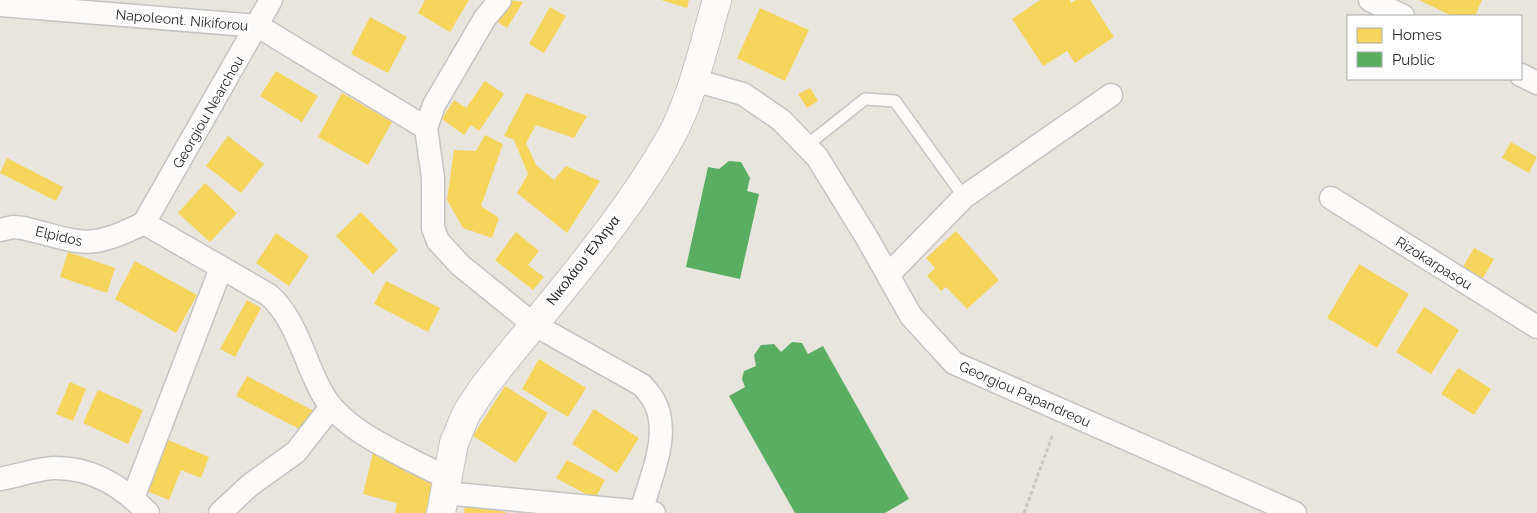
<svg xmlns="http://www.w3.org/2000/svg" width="1537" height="513" viewBox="0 0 1537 513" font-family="Raleway,sans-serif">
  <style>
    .homes { fill: #f6d55c }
    .public { fill: #5aae61 }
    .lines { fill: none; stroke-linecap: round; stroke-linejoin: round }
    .lane-casing { stroke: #c5c4c4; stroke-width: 14 }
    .street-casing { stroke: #c5c4c4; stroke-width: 25 }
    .secondary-casing { stroke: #c5c4c4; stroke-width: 30 }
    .path { stroke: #c8c7c6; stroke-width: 3; stroke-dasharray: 4 2.5; stroke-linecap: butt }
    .lane { stroke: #fcfbfa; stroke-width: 11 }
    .street { stroke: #fcfbfa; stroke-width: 22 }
    .secondary { stroke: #fcfbfa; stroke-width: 28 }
    .labels { text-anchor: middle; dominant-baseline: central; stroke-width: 5; stroke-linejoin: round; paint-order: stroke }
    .street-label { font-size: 14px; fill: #292929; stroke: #fff }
  </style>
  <rect width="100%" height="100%" fill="#e8e5de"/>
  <path class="homes" d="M425 0H469L450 32 418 13Z
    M509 0 523 2 507 28 496 21Z
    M661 0H689L687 8Z
    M1040 0H1070L1071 3 1076 0H1090L1114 37 1075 63 1067 51 1043 66 1012 19Z
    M1419 0H1482L1475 16H1452Z
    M550 7 566 16 544 53 529 44Z
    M760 8 809 30 785 81 737 58Z
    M370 17 407 37 388 73 351 54Z
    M276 71 318 96 302 122 260 96Z
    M485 81 504 94 479 131 471 125 464 135 442 119 454 100 466 108Z
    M810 88 818 101 807 108 798 94Z
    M342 93 392 122 368 165 318 137Z
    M526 93 587 116 574 138 536 125 526 143 536 165 554 180 566 166 600 181 567 233 517 193 528 174 514 140 504 136Z
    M485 135 503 144 481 206 499 218 492 238 463 228 447 200 454 150 476 151Z
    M228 136 264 164 241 193 206 166Z
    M1511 142 1537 157 1529 173 1502 158Z
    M7 158 63 187 56 201 0 173Z
    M205 183 237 213 210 242 178 213Z
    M361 212 398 250 373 274 336 236Z
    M956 231 999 280 967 309 946 287 941 291 927 276 935 268 926 258Z
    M516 232 539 251 528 265 544 277 533 290 495 260Z
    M276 233 309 256 289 286 256 263Z
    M1474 248 1494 259 1483 278 1463 267Z
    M68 252 115 268 107 293 60 277Z
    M135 261 197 295 176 333 115 299Z
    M1359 264 1409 294 1377 348 1327 318Z
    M386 281 440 308 428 332 374 304Z
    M247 300 261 308 235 357 220 349Z
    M1424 307 1459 330 1431 374 1396 352Z
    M539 359 586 388 568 417 522 389Z
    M1458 368 1491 389 1474 415 1441 394Z
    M247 376 316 412 305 432 236 396Z
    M70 382 86 389 73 421 56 414Z
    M505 386 548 413 516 463 473 436Z
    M98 390 143 410 128 444 83 423Z
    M594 409 639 438 617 473 572 444Z
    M168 440 209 457 201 478 181 470 169 500 147 491Z
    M373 453 408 462 405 472 435 479 426 513H395L397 503 363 494Z
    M567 460 605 480 595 499 556 478Z
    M465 506 506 512V513H464Z"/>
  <path class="public" d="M729 161 741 162 750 178 747 191 759 194 740 279 686 267 708 167 719 169Z
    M792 342 802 343 808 354 823 346 909 499 885 513H795L729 396 745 387 742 379 744 371 756 366 754 355 761 345 774 344 781 352Z"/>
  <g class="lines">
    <g class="lane-casing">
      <path id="lane" d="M806 146 865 99 895 101 964 197"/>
    </g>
    <g class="street-casing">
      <path id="street" d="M500 0 485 18 434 105 426 128 433 178V228L438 241 460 265 533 324 642 385C646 390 651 395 654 401 672 434 650 478 641 512
        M1370 0 1403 16
        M0 5 258 26 426 128
        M1521 75 1537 83
        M694 80 743 94 781 120 817 157 867 238 911 316 954 363 1295 513
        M1331 198 1537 327
        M144 223 269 295C297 320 304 361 322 393 342 430 397 452 433 471L448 475
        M144 223 271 0
        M0 230 13 227 23 228C81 242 87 252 144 223
        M888 275 964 197 1111 95
        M0 479C17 476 36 469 53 468 92 467 122 486 148 513
        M445 493 654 513
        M133 498 221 268
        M220 513 250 485 296 452 331 407"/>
    </g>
    <g class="secondary-casing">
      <path id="secondary" d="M441 513 454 443 466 414 483 388C546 307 618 229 669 140 692 100 704 44 717 0"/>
    </g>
    <path class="path" d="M1024 513 1053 434"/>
    <use href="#lane" class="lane"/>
    <use href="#street" class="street"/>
    <use href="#secondary" class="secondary"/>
  </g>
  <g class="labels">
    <g class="street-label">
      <text transform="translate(182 20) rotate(5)">Napoleont. Nikiforou</text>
      <text transform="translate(208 112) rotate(-60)">Georgiou Nearchou</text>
      <text transform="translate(59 236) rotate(13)">Elpidos</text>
      <text transform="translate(583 260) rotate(-52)">Νικολάου Έλληνα</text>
      <text transform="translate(1434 263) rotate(32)">Rizokarpasou</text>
      <text transform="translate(1025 394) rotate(24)">Georgiou Papandreou</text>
    </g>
  </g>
  <rect x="1347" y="15" width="175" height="65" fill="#ffffff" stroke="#a9a9a9"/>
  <rect x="1357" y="28" width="25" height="15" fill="#f6d55c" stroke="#a9a9a9"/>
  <text x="1392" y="40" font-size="15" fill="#292929">Homes</text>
  <rect x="1357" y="52" width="25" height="15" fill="#5aae61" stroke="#a9a9a9"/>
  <text x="1392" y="65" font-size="15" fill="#292929">Public</text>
</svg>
